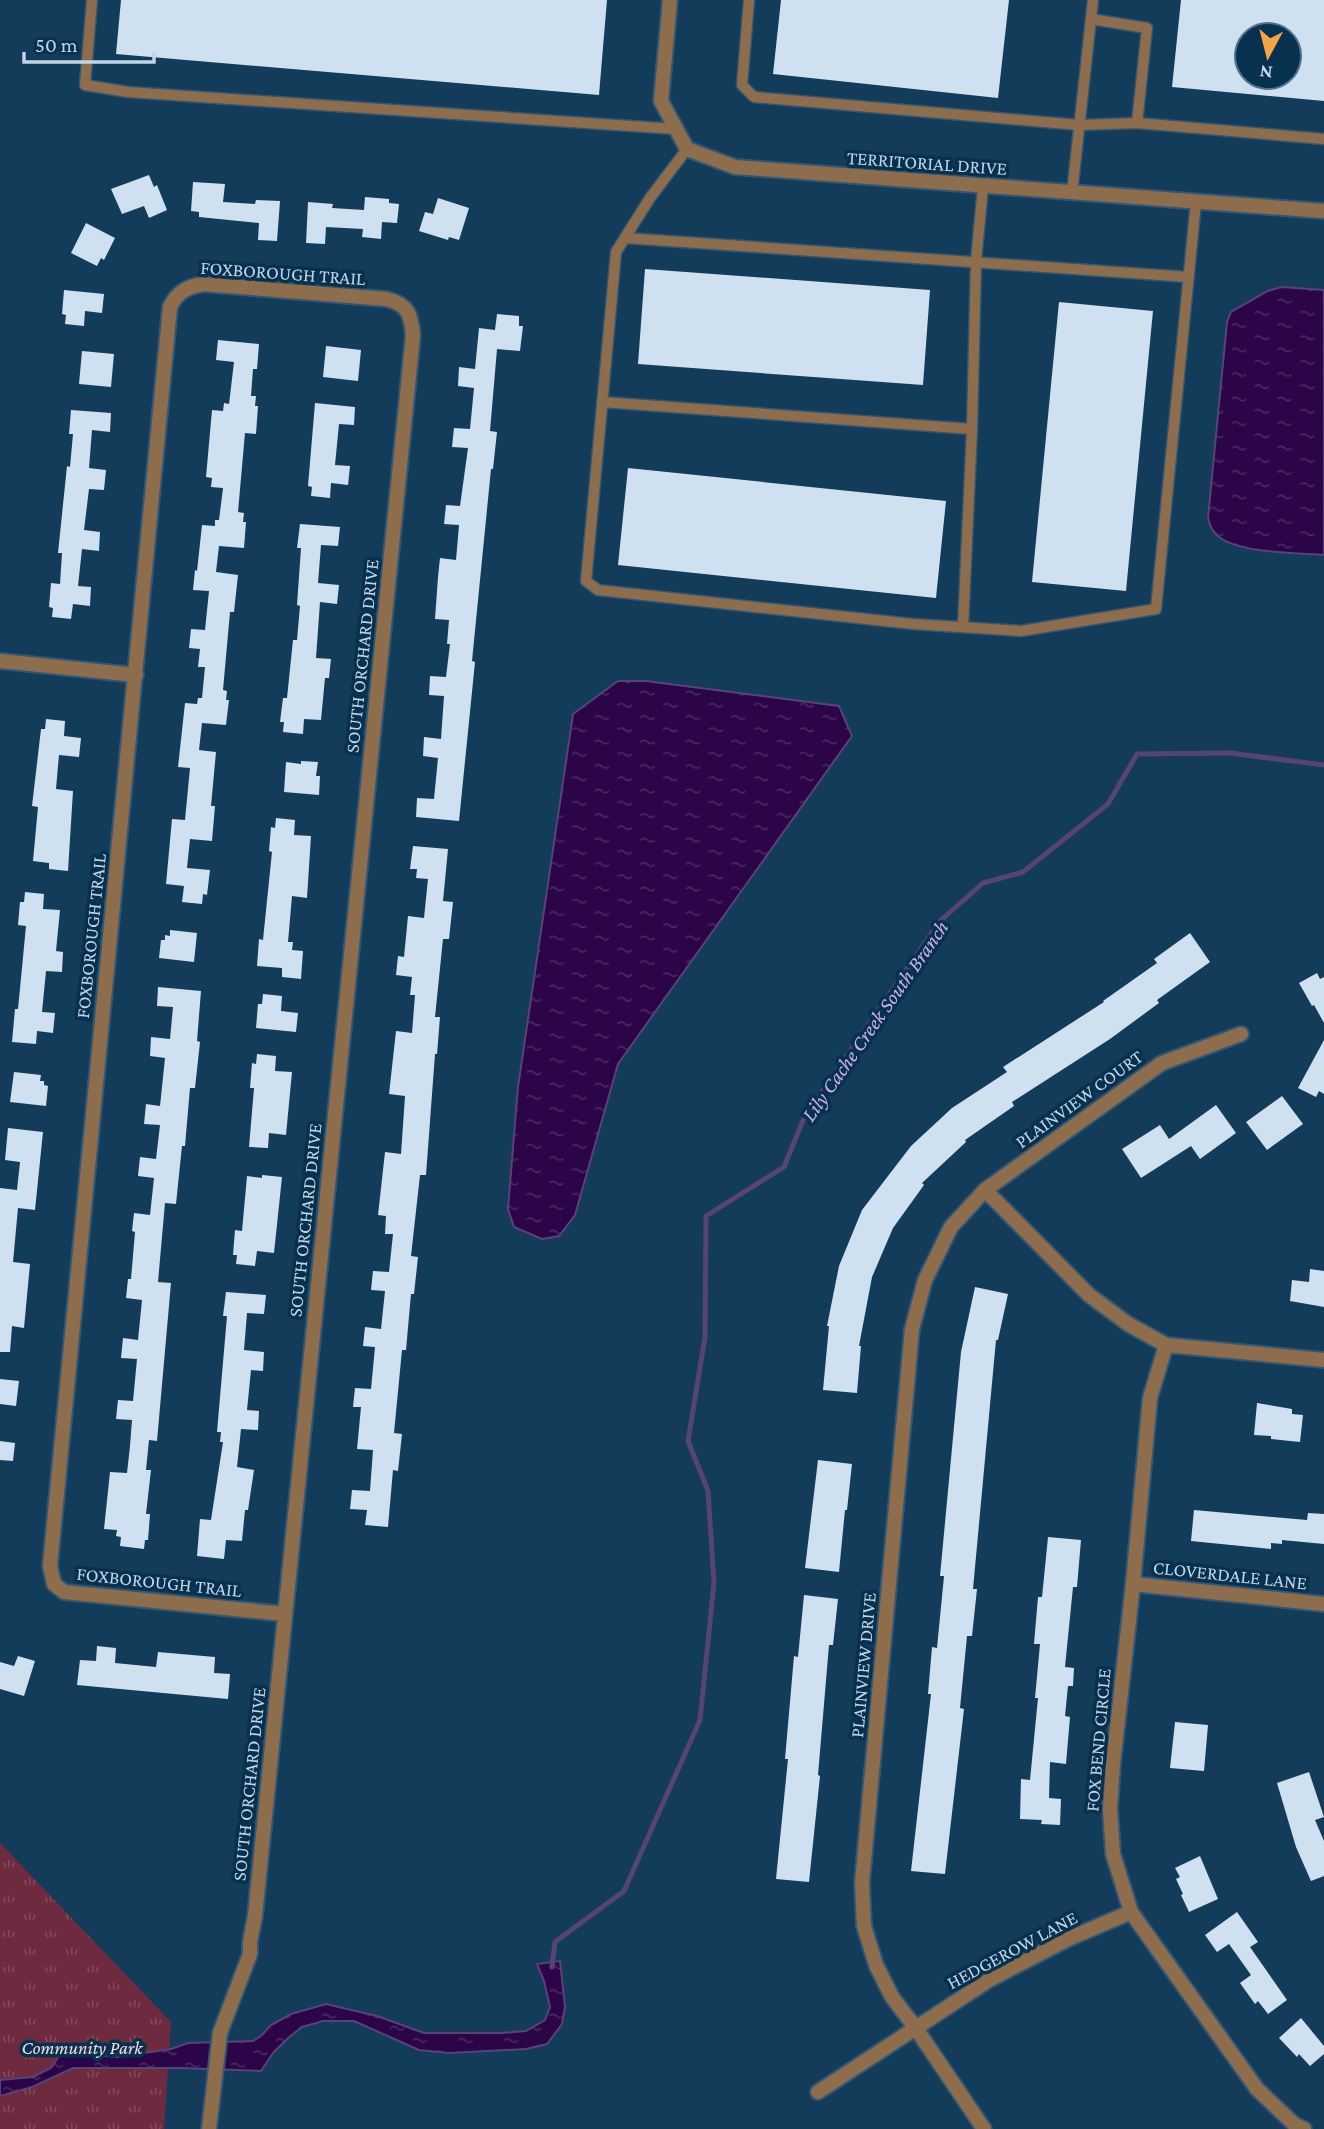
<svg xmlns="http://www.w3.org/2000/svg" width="1324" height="2129" viewBox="0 0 1324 2129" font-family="'Crimson Pro',serif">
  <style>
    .grass { fill: url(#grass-tufts) }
    .water { fill: url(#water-ripples); stroke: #584377; stroke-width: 2 }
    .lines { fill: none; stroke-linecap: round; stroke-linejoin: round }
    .stream { stroke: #584377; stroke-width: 5 }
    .building { fill: #cfe0f0; fill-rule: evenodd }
    .lane-casing { stroke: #325774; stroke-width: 13 }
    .street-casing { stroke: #325774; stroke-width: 18 }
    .lane { stroke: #8e6d4c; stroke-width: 10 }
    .street { stroke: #8e6d4c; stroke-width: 14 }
    .labels { text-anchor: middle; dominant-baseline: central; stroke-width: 7; stroke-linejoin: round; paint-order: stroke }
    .street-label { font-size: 19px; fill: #c0d5e8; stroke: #07314e }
    .park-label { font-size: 19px; font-style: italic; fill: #f6d8de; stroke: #07314e }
    .water-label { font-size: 21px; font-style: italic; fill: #ceaff5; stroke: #07314e }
  </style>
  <defs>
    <pattern id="grass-tufts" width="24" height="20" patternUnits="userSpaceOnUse" patternTransform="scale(1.75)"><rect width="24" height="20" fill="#6e2a3e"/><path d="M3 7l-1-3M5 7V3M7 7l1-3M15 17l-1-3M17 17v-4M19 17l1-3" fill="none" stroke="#81485a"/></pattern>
    <pattern id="water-ripples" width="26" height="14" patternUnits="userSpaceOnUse" patternTransform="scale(1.75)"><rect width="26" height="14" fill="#2b0547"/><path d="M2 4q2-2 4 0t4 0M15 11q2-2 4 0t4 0" fill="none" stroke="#482962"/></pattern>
  </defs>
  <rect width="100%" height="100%" fill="#133b5a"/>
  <path class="grass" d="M0 1843 171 2022 164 2129H0Z"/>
  <path class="water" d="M1281 287 1324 290V555C1297 553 1239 553 1219 537 1212 532 1210 525 1208 518L1227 322 1231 312 1268 291Z
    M618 681H646L839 706 852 736 618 1064 575 1215 559 1236 542 1239 514 1227 508 1209 518 1087 573 714Z
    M560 1961 565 2007 562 2024 547 2044 526 2049 449 2053 419 2050 354 2021H323L302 2027 288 2038 273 2053 261 2071 183 2068H73L32 2087 0 2096V2080L33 2077 51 2068 59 2056 72 2050 92 2055 117 2057 171 2049 188 2043 253 2041 261 2036 271 2025 291 2014 326 2004 377 2016 424 2033H502L526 2031 545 2020 550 2007 544 1981 537 1964Z"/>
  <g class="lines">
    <path class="stream" d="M552 1967 555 1942 624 1891 700 1720 714 1583 708 1491 688 1441 705 1337 706 1216 784 1167 804 1118 940 921 983 883 1023 872 1108 804 1137 754 1230 753 1324 765"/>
  </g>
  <path class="building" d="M121 0H607L599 95 116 54Z
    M781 0H1009L998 98 773 74Z
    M1181 0H1324V101L1172 87ZM1247 35H1289V77H1247Z
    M149 175 154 187 157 185 167 210 149 218 144 206 122 214 111 189Z
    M193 182 225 184 223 202 255 204 256 200 280 201 277 241 258 240 259 223 199 217V212L191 211Z
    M365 197 389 199V203L399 204 397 223 382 222 381 239 362 237 363 229 326 227 325 244 306 243 308 202 333 204 332 208 364 210Z
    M438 198 469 208 459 240 449 237 448 240 419 231 425 212 433 214Z
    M86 223 115 238 104 260 101 258 97 266 71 253Z
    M645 269 930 290 923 385 638 364Z
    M64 290 104 294 102 313 85 311 84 326 65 324 66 315 62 314Z
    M1059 302 1153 311 1126 591 1032 582Z
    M497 314 519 316V326H523L520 351 497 349 490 431 497 432 493 469H491L472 661 475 662 459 821 416 817 417 798 434 799 438 758 423 756 424 737 441 739 444 696 429 695 430 676 446 677 450 644H447L449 620 435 619 438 577 440 558 456 560 459 525 444 524 446 505 460 506 468 448 452 447 454 428 470 429 474 388 458 386 459 367 475 369 479 328 495 330Z
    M218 340 259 344 257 369H253L251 396H256L255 406H258L256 434 245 433 238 512 244 513 243 522H246L244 548 219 546 216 572 238 575 234 612H230L223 690 227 691 226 700H229L226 725 202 723 199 750 216 752 211 806H215L212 841 190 839 187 868 210 870 207 895 203 894 202 904 182 902 184 886 166 884 172 819 185 820 190 768 178 767 185 703 197 704 198 698H202L205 667H198L200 649 189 648 191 629 205 630 209 591 193 590 195 570 197 571 202 525 215 526V520H219L223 488 211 487 212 478 206 477 212 410 223 411 224 403 229 404 234 362 216 360Z
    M326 346 361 350 358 381 323 377Z
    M82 351 114 354 111 387 79 384Z
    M315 403 355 407 354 425 339 424 335 465 350 466 348 485 331 483 330 498 311 496 312 487 308 486Z
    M71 410 111 413 110 432 92 430 89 468 106 470 104 490 89 489 84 530 100 532 99 551 82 549 78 586 91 587 90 606 73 604 71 619 52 617 53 608 49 607 51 583 60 584 62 553H58L67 466 70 467 73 434H69Z
    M628 468 946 501 936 598 618 565Z
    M300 524 340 527 338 546 321 545 318 583 339 585 337 604 320 602 316 658 331 659 329 678H325L321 720 304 719 303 734 283 732 284 722H280L283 698H287L293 640H297L300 606 297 605 301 548H297Z
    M46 719 65 721 64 736 81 738 79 757 59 755 56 789 73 791 68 871 49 869V863L33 861 38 807 32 806 41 729H45Z
    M301 761 318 762 316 776H320L319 795 284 792 286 762 301 764Z
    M276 818 295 820 294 835 311 836 307 898 292 896 288 942H293L292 950 303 951 301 979 282 977V968L257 966 259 939 263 940 264 930 272 852 269 851 271 827 275 828Z
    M413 846 448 849 443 901 453 902 449 939H443L435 1017H440L437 1054H435L426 1175H420L411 1256 418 1257 414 1294H411L406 1350H402L394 1433 402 1434 398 1471 393 1470 388 1527 365 1525 367 1510 350 1509 352 1490 370 1491 373 1450 357 1449 361 1407H353L355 1388 371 1389 375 1347 363 1346 365 1327 381 1329 385 1291 371 1290 373 1271 389 1272 393 1234H385L386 1216 378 1215 385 1152 401 1154 405 1096 389 1094 396 1031 412 1033 415 995H410L412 977 396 975 398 956 404 957 408 916 424 918 428 879 416 878 417 869H410Z
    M25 892 44 894 43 909 60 910 56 951 63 952 62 972 46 971 42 1012 55 1013 53 1033 37 1031 36 1044 12 1042 15 1009H18L26 926 18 925 20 902H24Z
    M170 930 197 933 194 962 159 958 161 940H165V935L170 936Z
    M1190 933 1210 962 1157 1000 1159 1003 1110 1039 1012 1102 1014 1106 965 1140 966 1142 922 1183 924 1185 893 1228 872 1277 859 1346H861L857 1393 823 1390 829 1326H827L839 1266 862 1210 911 1146 952 1108 1007 1072 1003 1067 1104 1002 1103 1001 1157 963 1154 959Z
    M1317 973 1320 979 1324 977V1023L1314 1005 1312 1006 1299 983Z
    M158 987 201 991 197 1041 200 1042 195 1088H190L185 1146H182L176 1204 165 1203 158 1282 171 1283 157 1441 149 1440 146 1470H151L146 1514H150L148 1540H145L144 1549 120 1546 121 1537 116 1536 117 1530 104 1529 110 1472 127 1473 130 1446 132 1420 116 1419 118 1400 133 1401 137 1359 121 1358 123 1338 138 1340 142 1300 126 1298 128 1279H131L135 1232 132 1231 134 1213 150 1215 154 1178 138 1176 140 1157 156 1159 160 1125 144 1124 146 1104 160 1106 165 1058 150 1056 151 1037 170 1039 173 1007 157 1006Z
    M263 994 282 996 281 1011 298 1013 296 1032 256 1028 258 1004H262Z
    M1324 1040V1094L1319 1091 1316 1097 1298 1088Z
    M257 1054 276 1056 275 1071 292 1072 286 1135 269 1133 268 1148 249 1147 254 1088H250L252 1063 256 1064Z
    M14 1072 41 1075 40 1081H44V1085L48 1086 46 1106 10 1102Z
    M1282 1096 1303 1124 1267 1150 1246 1122Z
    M1216 1105 1236 1133 1200 1159 1191 1146 1141 1178 1122 1149 1160 1125 1169 1139Z
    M8 1128 43 1132 35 1210 18 1208 13 1262 30 1264 24 1328 12 1326 10 1352H0V1188L17 1190 20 1162 5 1160Z
    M262 1175 282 1177 274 1253 257 1251 255 1266 236 1264 237 1255H233L235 1230 242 1231 247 1176 262 1178Z
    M1310 1269 1324 1271V1307L1290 1301 1292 1280 1309 1282Z
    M975 1287 1008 1294 998 1340H996L973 1589H977L972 1636H967L960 1708 964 1709 945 1874 911 1871 931 1694H928L932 1647 937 1648 944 1576H940L961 1352Z
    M226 1292 266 1295 264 1314 247 1313 244 1350 264 1352 263 1371 251 1370 247 1410 259 1411 258 1430 241 1429 237 1467 254 1470 248 1510H245L242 1541 226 1540 224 1559 197 1556 200 1519 211 1520 223 1442H220L221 1432H217L227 1316H223Z
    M0 1379 19 1381 16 1406 0 1404Z
    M1257 1403 1292 1409V1414L1303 1415 1300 1442 1271 1439V1436L1254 1435Z
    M0 1441 15 1443 13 1461 0 1460Z
    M818 1460 852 1464 847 1510H845L839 1572 805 1568Z
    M1194 1510 1307 1520 1308 1513 1324 1514V1544L1282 1540V1544L1271 1543V1549L1191 1541Z
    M1048 1537 1081 1540 1077 1587H1073L1065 1667 1074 1668 1073 1686H1068L1065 1716 1070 1717 1066 1764 1050 1762 1049 1798 1061 1799 1060 1825 1041 1824 1042 1820 1020 1819 1021 1779 1030 1780 1038 1698H1035L1040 1644H1034L1038 1597H1042Z
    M804 1595 838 1599 833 1645H829L818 1775 820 1776 809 1882 776 1879 788 1759H785L794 1656 798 1657Z
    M97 1646 116 1648 115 1663 156 1667 158 1652 215 1657 214 1673 230 1674 228 1699 77 1685 80 1660 96 1661Z
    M18 1656 35 1661 24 1696 0 1689V1662L14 1666Z
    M1175 1722 1208 1725 1204 1771 1170 1768Z
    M1309 1772 1324 1817 1315 1820 1324 1841V1876L1311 1881 1296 1847 1277 1783Z
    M1200 1856 1218 1899 1189 1912 1181 1895 1183 1894 1176 1879 1180 1877 1175 1868Z
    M1237 1912 1258 1942 1250 1947 1287 2000 1268 2014 1258 2001 1255 2004 1240 1983 1251 1975 1229 1944 1217 1952 1205 1935Z
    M1301 2018 1324 2046V2054L1310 2066 1299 2054 1297 2057 1279 2038Z"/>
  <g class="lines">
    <g class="lane-casing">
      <path id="lane" d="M92 0 85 85 128 92 676 129
        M749 0 742 85 754 97 1079 125 1137 123 1147 28 1091 19
        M1137 123 1324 139
        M687 149 650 198 616 252 586 581 598 590 913 624 1021 631 1156 609 1196 202
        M1072 193 1093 0
        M625 238 1189 277
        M602 402 972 429
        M963 627 972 429 976 261 983 187"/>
    </g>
    <g class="street-casing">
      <path id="street" d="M670 0 661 101 687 149 735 167 1324 211
        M0 661 136 675
        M985 1190 1089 1295 1128 1324 1166 1345 1324 1360
        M1166 1345 1150 1398 1133 1584 1113 1764 1110 1809 1113 1854 1131 1912 1257 2089 1295 2125 1304 2129
        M1133 1584 1324 1604
        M818 2092 989 1980 1068 1939 1131 1912
        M209 2129 220 2033 250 1954V1942L255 1916 413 335C411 314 408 304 386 299L203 284C187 287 177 292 170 307L50 1566 54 1584 64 1592 285 1614
        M984 2129 915 2027 892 1997 876 1965 864 1926 862 1883 912 1329 925 1280 951 1227 985 1190 1162 1063 1241 1034"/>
    </g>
    <use href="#lane" class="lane"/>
    <use href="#street" class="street"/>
  </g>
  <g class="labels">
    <g class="street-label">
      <text transform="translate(927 163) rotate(4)">TERRITORIAL DRIVE</text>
      <text transform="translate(283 273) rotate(4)">FOXBOROUGH TRAIL</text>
      <text transform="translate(362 656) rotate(-84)">SOUTH ORCHARD DRIVE</text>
      <text transform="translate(91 936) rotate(-84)">FOXBOROUGH TRAIL</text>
      <text transform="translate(1079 1099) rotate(-36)">PLAINVIEW COURT</text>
      <text transform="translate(305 1220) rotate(-84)">SOUTH ORCHARD DRIVE</text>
      <text transform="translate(1230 1575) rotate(6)">CLOVERDALE LANE</text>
      <text transform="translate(159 1582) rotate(6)">FOXBOROUGH TRAIL</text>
      <text transform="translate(863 1665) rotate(-85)">PLAINVIEW DRIVE</text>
      <text transform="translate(1098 1740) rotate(-85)">FOX BEND CIRCLE</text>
      <text transform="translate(249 1784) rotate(-84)">SOUTH ORCHARD DRIVE</text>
      <text transform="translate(1012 1950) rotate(-28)">HEDGEROW LANE</text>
    </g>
    <g class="park-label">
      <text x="82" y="2047">Community Park</text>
    </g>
    <g class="water-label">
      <text transform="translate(875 1021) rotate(-55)">Lily Cache Creek South Branch</text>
    </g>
  </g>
  <g transform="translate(1268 56) rotate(187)"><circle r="33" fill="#07314e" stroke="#51738c" stroke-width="2"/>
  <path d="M0-5L12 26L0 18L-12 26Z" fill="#f6a247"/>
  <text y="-10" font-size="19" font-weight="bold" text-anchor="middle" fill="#c0d5e8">N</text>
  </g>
  <path d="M24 52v10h130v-10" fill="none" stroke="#c0d5e8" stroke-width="3.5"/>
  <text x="35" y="52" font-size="21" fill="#c0d5e8" stroke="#07314e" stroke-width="5" paint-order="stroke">50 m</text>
</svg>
